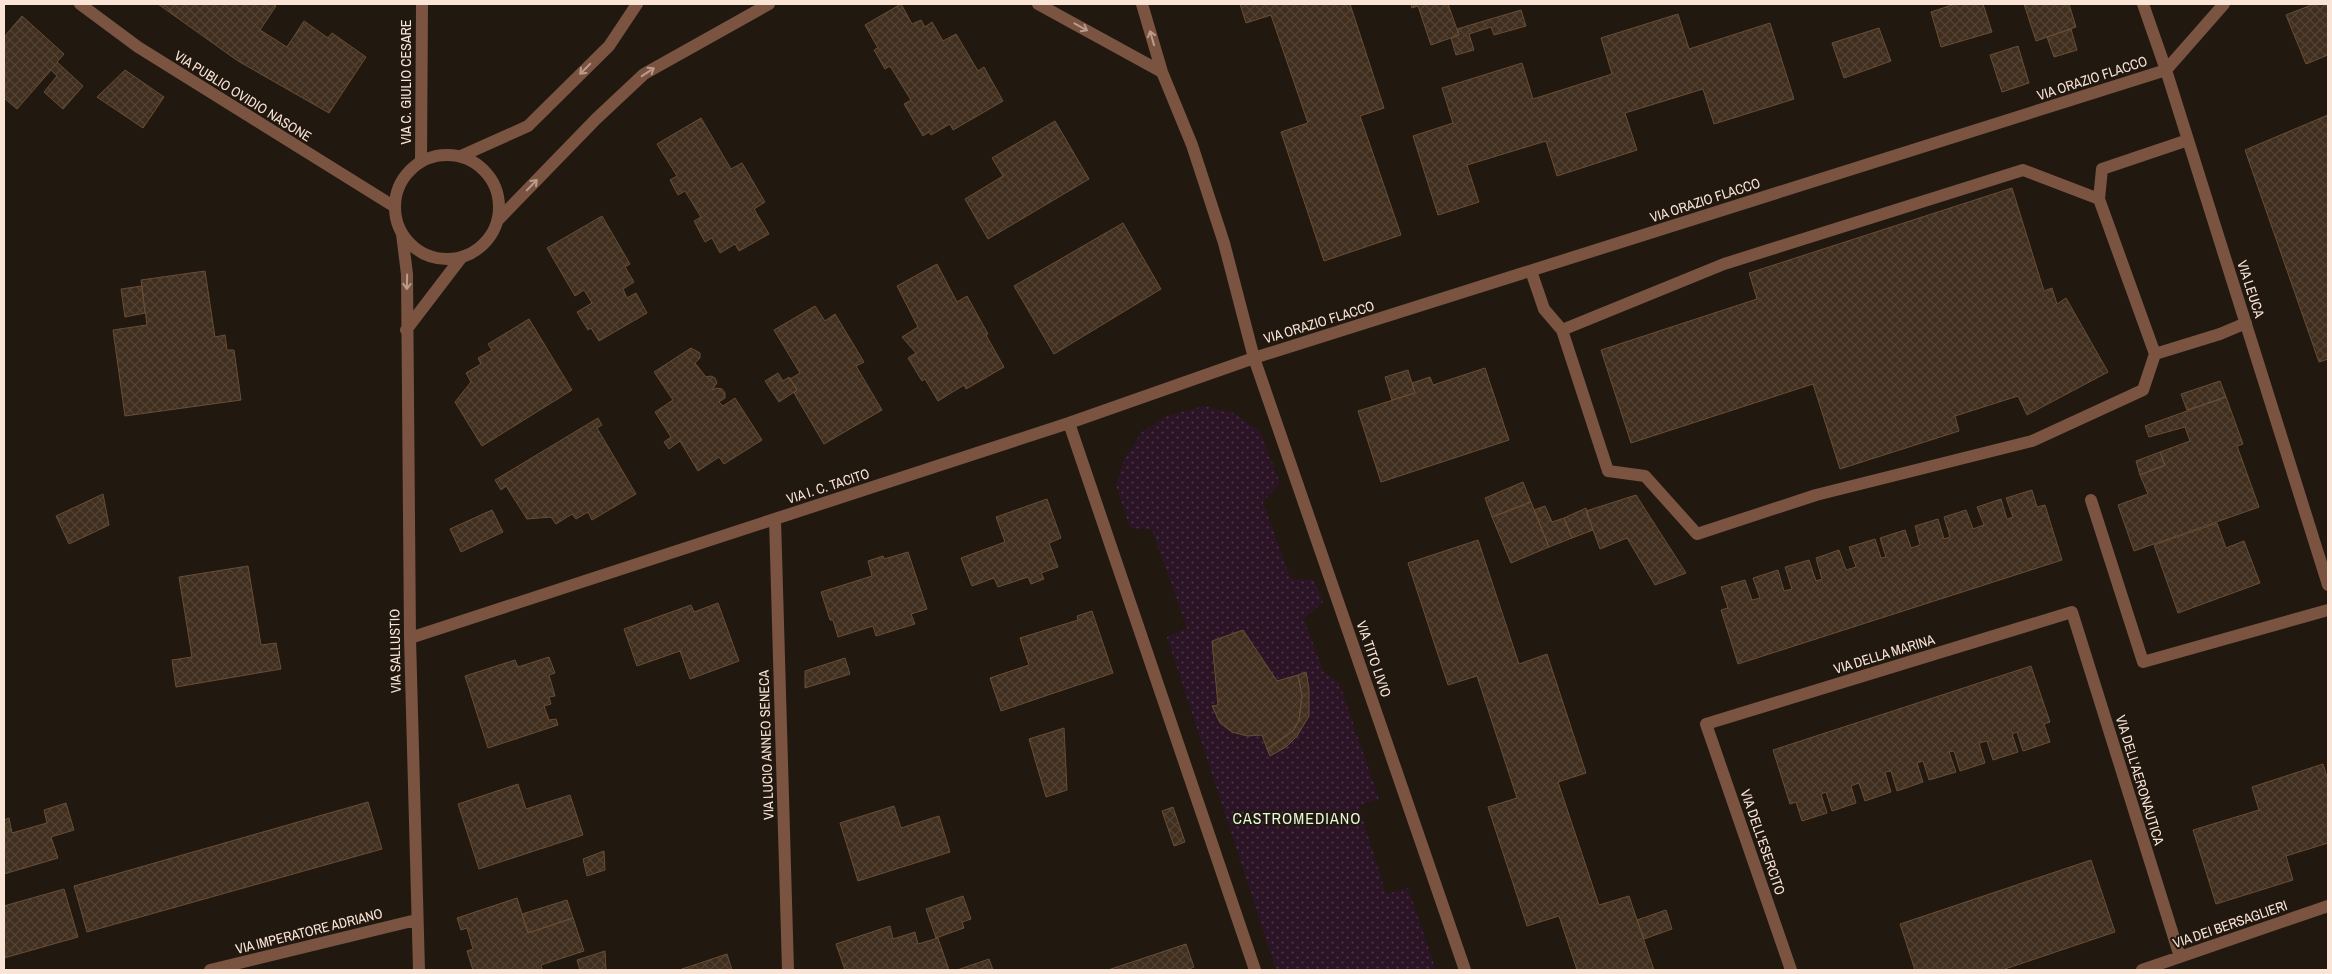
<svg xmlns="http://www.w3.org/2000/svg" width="2332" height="974" viewBox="0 0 2332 974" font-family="'Archivo Narrow',sans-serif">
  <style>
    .park { fill: url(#park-dots) }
    .building { fill: url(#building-cross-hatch); stroke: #694d34 }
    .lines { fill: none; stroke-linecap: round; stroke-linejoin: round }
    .minor { stroke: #7b5341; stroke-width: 12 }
    .oneway { stroke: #ba9c8c }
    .labels { text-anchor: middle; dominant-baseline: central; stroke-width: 4; stroke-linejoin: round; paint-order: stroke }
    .street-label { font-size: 14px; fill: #fae4d6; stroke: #211810 }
    .quarter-label { font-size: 16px; letter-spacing: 1px; fill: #e4fad8; stroke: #211810 }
  </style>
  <defs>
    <pattern id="park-dots" width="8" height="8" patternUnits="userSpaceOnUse" patternTransform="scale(1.25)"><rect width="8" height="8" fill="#2a1425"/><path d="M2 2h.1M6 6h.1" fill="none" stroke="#4a3644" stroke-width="1.8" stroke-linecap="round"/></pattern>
    <pattern id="building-cross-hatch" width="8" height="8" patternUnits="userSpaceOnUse" patternTransform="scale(1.25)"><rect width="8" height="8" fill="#402f1f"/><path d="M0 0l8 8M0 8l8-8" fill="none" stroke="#534334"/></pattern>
  </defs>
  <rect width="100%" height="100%" fill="#211810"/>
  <path class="park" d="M1204 406 1234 413 1260 431 1280 483 1263 502 1291 579 1314 580 1323 602 1304 619 1324 673 1339 682 1379 799 1359 806 1386 894 1408 888 1436 970H1276L1167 637 1187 628 1152 530 1130 528 1116 485 1125 457 1142 432 1167 416Z"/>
  <path class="building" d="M158 4H273L276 6 260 30 287 47 304 21 328 38 332 33 366 57 329 113 238 61Z
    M901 4 912 24 921 20 925 27 932 22 943 41 956 34 978 71 984 67 1003 101 953 130 950 124 931 135 929 132 923 136 904 104 911 100 890 66 885 69 874 50 878 48 865 25Z
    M1240 4H1350L1384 108 1360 116 1401 235 1324 261 1281 132 1308 123 1271 15 1246 23Z
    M1411 4H1448L1459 35 1431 45 1418 6 1412 8Z
    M1955 4H1983L1992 32 1941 47 1931 12Z
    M2024 4H2069L2076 27 2036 41Z
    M2314 4H2328V55L2306 64 2286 15Z
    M1521 10 1526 26 1494 35 1491 27 1469 34 1474 50 1456 55 1451 38 1459 35 1457 29Z
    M1678 14 1689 49 1770 23 1794 99 1714 124 1703 89 1625 113 1637 150 1557 176 1546 141 1467 165 1479 202 1438 215 1413 136 1453 123 1442 88 1522 63 1533 99 1612 74 1601 38Z
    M22 16 64 54 57 62 83 86 63 109 44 92 57 76 51 70 17 109 4 98V37Z
    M1879 28 1891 61 1844 78 1832 43Z
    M2071 29 2077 50 2054 57 2047 37Z
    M2018 46 2029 83 2002 92 1990 55Z
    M125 70 164 97 143 128 97 97Z
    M2328 115V359L2319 362 2245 150Z
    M701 118 731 169 742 163 765 202 754 209 769 234 739 251 735 244 720 253 712 238 705 242 694 221 701 217 685 191 678 195 670 180 677 176 657 144Z
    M1055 121 1089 179 988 239 965 199 1003 176 992 158Z
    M2012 188 2044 291 2052 288 2057 304 2066 298 2108 372 2027 415 2018 396 1955 416 1959 431 1840 469 1813 384 1631 443 1601 350 1757 299 1749 273Z
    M602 216 630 264 625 267 634 282 623 289 627 298 636 293 647 313 599 341 591 328 588 330 577 312 592 303 584 290 575 296 547 248Z
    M1123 223 1161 289 1054 354 1014 286Z
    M937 264 957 302 967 296 988 334 986 335 1004 367 966 389 964 385 938 401 925 379 922 381 908 358 916 353 902 337 918 327 897 286Z
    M205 271 215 337 225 335 227 350H234L241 400 125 416 113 330 147 325 141 280Z
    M142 286 145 313 125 317 121 289Z
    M815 306 825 321 835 314 864 362 856 366 882 410 824 444 794 393 797 390 790 379 800 373 774 330Z
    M529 319 572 390 482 446 455 402 471 382 466 373 481 364 478 358 492 350 488 344Z
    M691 348 700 353V358L695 363 706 377 711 376 715 378 717 383 712 390 717 388 722 389 725 393V398L719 402 723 406 735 398 762 440 724 464 719 457 698 471 680 441 669 449 664 442 671 437 655 412 673 400 654 372Z
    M1485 368 1509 440 1381 482 1358 411 1415 393 1412 383 1430 377 1433 385Z
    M1408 370 1415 393 1392 400 1385 377Z
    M778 373 783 381 789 377 797 390 779 402 765 381Z
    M2220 381 2226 397 2187 410 2181 394Z
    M2226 397 2243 444 2237 446 2259 507 2134 551 2118 505 2148 494 2140 475 2165 465 2160 452 2190 441 2185 427 2149 437 2145 426Z
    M598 418 602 425 597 428 636 494 592 520 588 512 576 519 572 514 556 524 551 517 527 519 506 486 501 490 495 480Z
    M2160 452 2165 465 2140 475 2136 461Z
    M1523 482 1531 502 1492 517 1485 498Z
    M2032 490 2037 507 2045 505 2062 560 1738 664 1721 610 1728 608 1721 587 1745 580 1752 600 1760 598 1753 578 1778 570 1784 591 1792 589 1785 567 1809 560 1816 581 1822 579 1816 558 1839 550 1846 570 1856 567 1849 547 1875 539 1881 558 1886 557 1880 538 1905 530 1911 548 1920 545 1915 526 1938 519 1944 539 1950 537 1944 517 1966 510 1973 529 1984 525 1977 507 2001 499 2007 519 2013 517 2006 498Z
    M103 494 109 525 69 544 56 516Z
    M1636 495 1686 573 1655 585 1627 538 1600 549 1586 511Z
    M1047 499 1061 538 1049 543 1058 567 1041 573 1044 579 1031 584 1028 577 998 587 994 578 972 586 961 558 1005 542 996 517Z
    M1531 502 1549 547 1511 563 1492 517Z
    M1545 506 1552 522 1564 518 1572 538 1549 547 1534 510Z
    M1586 508 1593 530 1572 538 1564 518Z
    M492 510 503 532 461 552 450 529Z
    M2217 523 2226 548 2244 541 2260 583 2178 613 2154 545Z
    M1478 540 1519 664 1547 654 1586 773 1558 782 1599 905 1629 896 1654 970H1577L1559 916 1527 926 1488 807 1517 798 1477 676 1448 685 1408 563Z
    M908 552 927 609 911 614 915 624 876 636 873 626 838 637 833 620H830L821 592 872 576 868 561 883 556 884 559Z
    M248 566 261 645 276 643 281 669 176 687 172 660 192 657 179 577Z
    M718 603 739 661 690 679 680 651 637 666 624 629 691 605 694 612Z
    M1092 611 1113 673 1001 711 990 678 1029 665 1020 638 1078 620 1077 616Z
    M1243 630 1277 681 1298 675 1302 696 1299 720 1293 731 1267 749 1262 735 1247 736 1232 732 1220 723 1212 706 1218 705 1212 641Z
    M549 657 555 673 549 675 555 696 549 697 551 704 544 706 549 720 556 719 558 725 488 748 465 676 515 660 518 667Z
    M845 658 850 674 805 688V671Z
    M2031 666 2050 722 2044 724 2050 742 2023 751 2017 732 2012 734 2018 752 1993 760 1987 741 1979 743 1985 763 1960 771 1954 751 1949 752 1956 772 1929 780 1923 761 1917 763 1923 782 1897 791 1891 771 1885 772 1891 792 1865 801 1859 783 1851 786 1856 803 1832 811 1826 792 1821 794 1827 813 1802 821 1796 802 1790 804 1773 750Z
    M1306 672 1309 688V716L1297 736 1286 747 1270 756 1267 749 1293 731 1299 720 1302 696 1298 675Z
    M1064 728 1067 790 1046 797 1029 739Z
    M2323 764 2328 780V843L2286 856 2293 880 2216 904 2193 830 2259 810 2252 787Z
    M518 784 526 809 570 795 583 835 479 869 458 804Z
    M368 802 382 849 87 932 74 886Z
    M66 803 74 830 51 837 58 858 4 874V820L9 818 12 833 47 823 44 810Z
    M894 806 901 828 939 816 950 852 858 881 840 823Z
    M1173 807 1185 842 1174 846 1162 811Z
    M604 851 605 870 587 876 583 859Z
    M2091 860 2115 932 2002 970H1915L1900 924Z
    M64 889 78 937 4 958V906Z
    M963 896 971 919 962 922 964 928 936 938 926 909Z
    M517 898 528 933 573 918 584 951 541 965 542 970H473L467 951 473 949 467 928 461 930 457 918Z
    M567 900 573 918 528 933 522 914Z
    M1666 910 1672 929 1644 939 1637 920Z
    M890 926 893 939 915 932 918 944 938 938 949 970H845L836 944Z
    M1186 944 1194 967 1187 970H1108Z
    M605 951 606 970H580L577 960Z
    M727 954 732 970H679Z
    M989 959 993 970H957Z"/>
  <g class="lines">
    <path class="minor" d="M80 4 138 47 395 207
      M1038 4 1162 72
      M1142 4 1162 72 1192 145 1224 243 1254 358 1465 970
      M2143 4 2166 70 2328 585
      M2188 140 2102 169 2099 199 2155 354 2220 334 2246 323
      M395 207a52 52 0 1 1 104 0a52 52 0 1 1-104 0Z
      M461 156 528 126 609 46 637 4
      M421 161 422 4
      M498 220 596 119 644 74 769 4
      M402 234 407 274 410 638 419 970
      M1531 271 1544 309 1562 330 1608 471 1645 476 1697 534 1816 495 2032 441 2143 390 2155 354
      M406 330 461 258
      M1562 330 1724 264 2023 170 2099 199
      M1069 423 1255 970
      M2091 500 2143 662 2328 610
      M775 519 788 970
      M410 638 1069 423 1254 358 2166 70 2224 4
      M210 970 416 920
      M1791 970 1706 724 2072 612 2180 957
      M2142 970 2328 906"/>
  </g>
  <defs><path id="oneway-shaft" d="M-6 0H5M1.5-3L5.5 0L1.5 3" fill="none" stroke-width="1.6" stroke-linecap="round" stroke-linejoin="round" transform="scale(1.25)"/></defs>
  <g class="oneway">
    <use href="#oneway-shaft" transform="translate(1081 27) rotate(29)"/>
    <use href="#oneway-shaft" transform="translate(1152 38) rotate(-106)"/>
    <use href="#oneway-shaft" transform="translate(585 69) rotate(135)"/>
    <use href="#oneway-shaft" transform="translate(648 72) rotate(-33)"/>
    <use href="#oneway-shaft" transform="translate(532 185) rotate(-46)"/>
    <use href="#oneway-shaft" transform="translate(407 282) rotate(91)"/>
  </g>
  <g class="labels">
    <g class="street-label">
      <text transform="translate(2092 78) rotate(-18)">VIA ORAZIO FLACCO</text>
      <text transform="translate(406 82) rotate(-90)">VIA C. GIULIO CESARE</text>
      <text transform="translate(243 96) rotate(32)">VIA PUBLIO OVIDIO NASONE</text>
      <text transform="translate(1705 200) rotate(-18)">VIA ORAZIO FLACCO</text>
      <text transform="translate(2251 289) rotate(72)">VIA LEUCA</text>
      <text transform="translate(1319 322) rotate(-17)">VIA ORAZIO FLACCO</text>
      <text transform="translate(828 486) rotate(-18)">VIA I. C. TACITO</text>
      <text transform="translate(395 651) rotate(-91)">VIA SALLUSTIO</text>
      <text transform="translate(1884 654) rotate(-17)">VIA DELLA MARINA</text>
      <text transform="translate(1374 659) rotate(71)">VIA TITO LIVIO</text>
      <text transform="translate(766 745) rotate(-92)">VIA LUCIO ANNEO SENECA</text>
      <text transform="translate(2140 780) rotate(73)">VIA DELL'AERONAUTICA</text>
      <text transform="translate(1763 842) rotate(71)">VIA DELL'ESERCITO</text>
      <text transform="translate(2230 924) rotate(-19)">VIA DEI BERSAGLIERI</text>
      <text transform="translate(309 931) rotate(-14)">VIA IMPERATORE ADRIANO</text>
    </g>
    <g class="quarter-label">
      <text x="1297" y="818">CASTROMEDIANO</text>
    </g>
  </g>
  <rect width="2332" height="974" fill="none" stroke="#fae4d6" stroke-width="10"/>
</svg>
